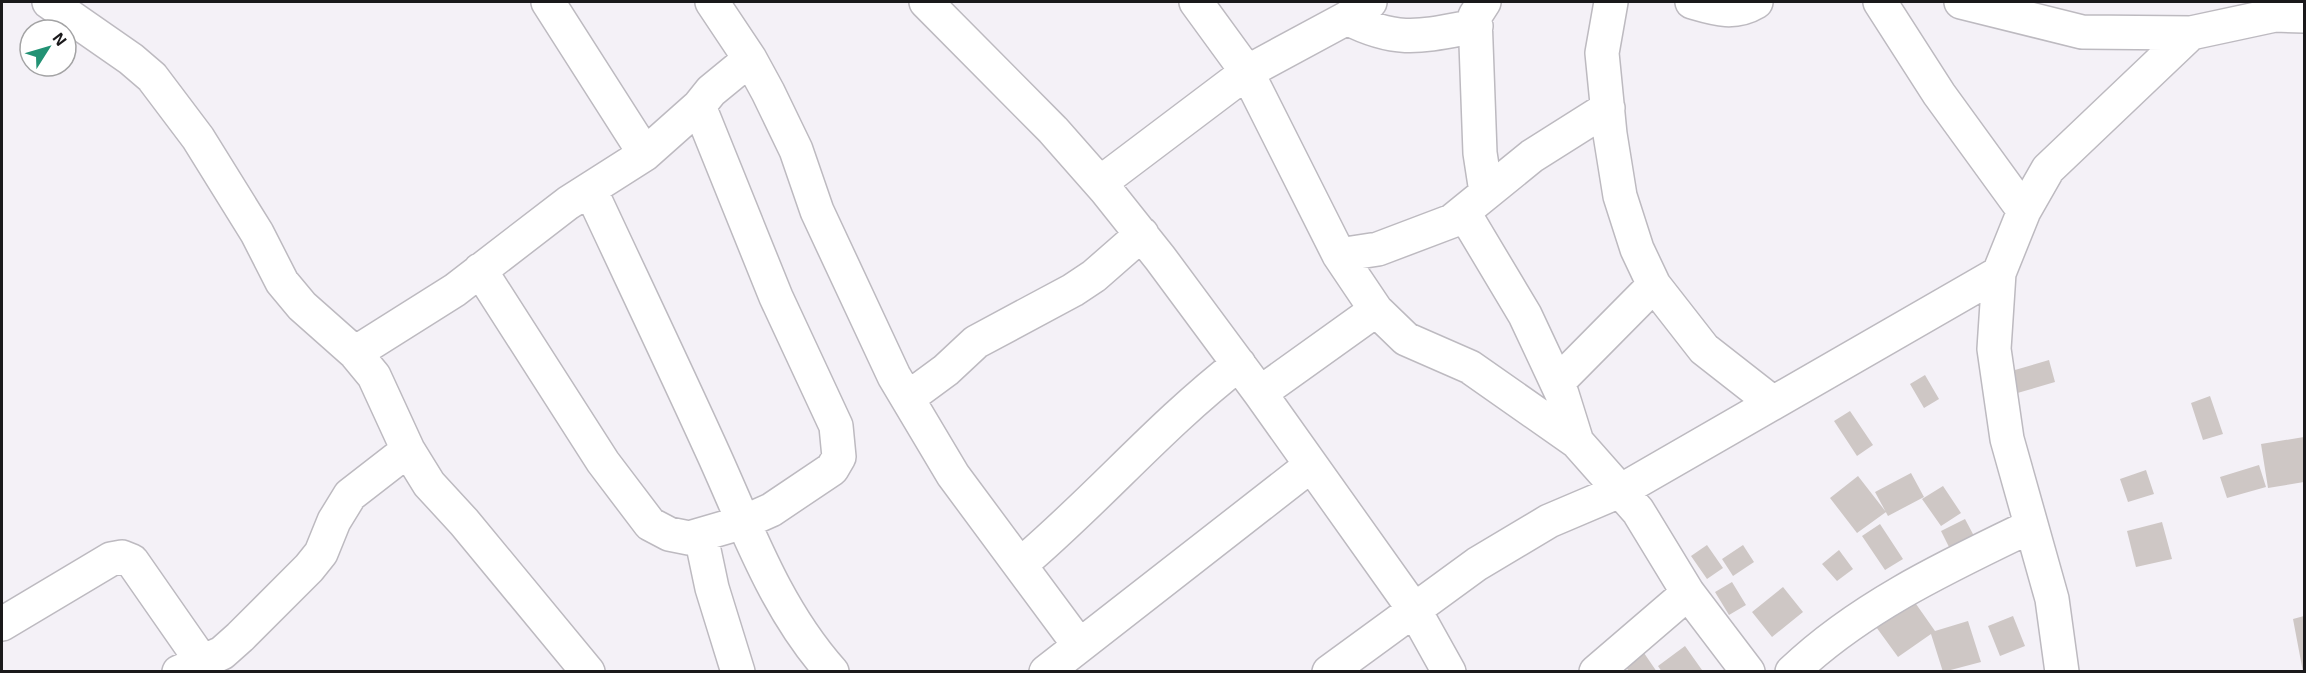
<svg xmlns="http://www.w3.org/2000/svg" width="2306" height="673" viewBox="0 0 2306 673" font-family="'Exo 2',sans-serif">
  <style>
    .building { fill: #cec7c5 }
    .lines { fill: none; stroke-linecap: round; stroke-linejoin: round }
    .street-casing { stroke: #bdbac0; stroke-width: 36 }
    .street { stroke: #fff; stroke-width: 33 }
  </style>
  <rect width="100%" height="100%" fill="#f4f1f7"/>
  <path class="building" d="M2049 360 2055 382 2014 394 2008 372Z
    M1925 375 1939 399 1924 408 1910 384Z
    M2210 396 2223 434 2203 440 2191 403Z
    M1850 411 1873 445 1857 456 1834 421Z
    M2304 437V482L2268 488 2261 444Z
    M2259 465 2266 487 2227 498 2220 477Z
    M2146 470 2154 494 2128 502 2120 479Z
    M1911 473 1924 497 1888 516 1875 492Z
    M1858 476 1886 512 1857 533 1830 498Z
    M1943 486 1961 513 1941 526 1922 499Z
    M1965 519 1974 536 1950 549 1941 531Z
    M2162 522 2172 559 2136 567 2127 531Z
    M1880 524 1903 559 1885 570 1862 536Z
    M1707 545 1723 568 1707 579 1691 556Z
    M1743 545 1754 562 1733 576 1722 559Z
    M1839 550 1853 569 1837 581 1822 564Z
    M1732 582 1746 605 1729 615 1715 592Z
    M1783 587 1803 612 1772 637 1752 612Z
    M1909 594 1935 631 1968 621 1981 662 1943 672 1931 634 1898 657 1871 620Z
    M2013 616 2025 646 2000 656 1988 626Z
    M2304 616V672H2303L2293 619Z
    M1685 646 1702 670 1662 672 1658 666Z
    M1644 653 1657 672H1629L1625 665Z"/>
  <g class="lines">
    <g class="street-casing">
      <path id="street" d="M49 2 131 59 152 77 198 138 257 233 282 282 302 306 355 353 374 376 408 450 429 484 464 522 588 672
        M548 2 645 154
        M712 2 750 59 768 92 796 150 817 211 894 376 953 475 1079 645
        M926 2 1053 130 1105 189 1160 258 1260 393 1415 611 1449 672
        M1196 2 1247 72 1339 255 1376 310 1406 339 1470 367 1577 442 1638 511 1688 593 1748 672
        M1484 2 1475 16 1480 153 1486 192
        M1611 2 1602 53 1610 134 1620 196 1637 249 1654 285 1704 349 1773 403
        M1692 2C1716 9 1734 15 1756 2
        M1880 2 1939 94 2024 211
        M1961 2 2082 32 2191 33 2275 15 2304 16
        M1347 18C1398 44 1422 36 1476 26
        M1100 183 1247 72 1347 18 1370 2
        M590 189C631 277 673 365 713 453 748 530 775 608 832 672
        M1464 213 1525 315 1562 394 1577 442
        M1339 255 1378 249 1452 221 1532 156 1608 108
        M480 270 603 462 650 524 669 534 689 538 744 522 771 510 832 469 839 457 836 426 776 297 699 106 711 91 750 59
        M355 353 455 290 568 203 645 154 699 106
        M1557 383 1654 285
        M1260 393 1376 310
        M908 398 946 370 976 342 1073 290 1094 276 1142 234
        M701 536 712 588 738 672
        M1020 565C1097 500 1160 425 1239 364
        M2 624 111 559 122 557 132 561 203 663
        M179 672 222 653 240 637 309 568 321 553 334 521 350 495 408 450
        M1046 672 1310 466
        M1329 672 1477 564 1549 521 1622 490 1999 273
        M1596 672 1688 593
        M1792 672C1860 607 1948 566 2031 526
        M2062 672 2052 599 2007 439 1994 349 1999 273 2024 211 2048 169 2191 33"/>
    </g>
    <use href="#street" class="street"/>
  </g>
  <rect width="2306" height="673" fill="none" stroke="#1a191b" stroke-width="6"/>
  <g transform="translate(48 48) rotate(53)"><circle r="28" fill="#ffffff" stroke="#a3a3a4" stroke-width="1.5"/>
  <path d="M0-4.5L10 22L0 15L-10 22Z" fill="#229274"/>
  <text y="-9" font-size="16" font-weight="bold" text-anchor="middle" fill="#1a191b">N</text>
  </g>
</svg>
